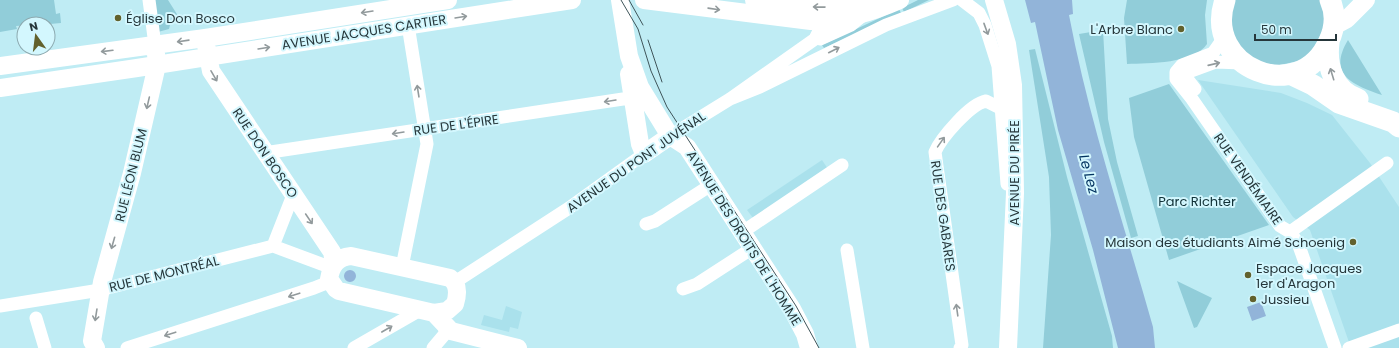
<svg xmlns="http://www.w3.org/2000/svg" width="1399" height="348" viewBox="0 0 1399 348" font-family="Poppins,sans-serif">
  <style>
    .built { fill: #aae1ec }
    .green { fill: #91cdd9 }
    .water { fill: #92b4d9 }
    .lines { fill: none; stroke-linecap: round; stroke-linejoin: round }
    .street { stroke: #fff; stroke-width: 13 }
    .secondary { stroke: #fff; stroke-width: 18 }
    .primary { stroke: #fff; stroke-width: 21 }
    .tram { stroke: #3f555a; stroke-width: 1 }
    .oneway { stroke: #929a9c }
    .poi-dot { fill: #62612d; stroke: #d3f7fe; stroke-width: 1.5 }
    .labels { text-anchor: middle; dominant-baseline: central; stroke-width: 4; stroke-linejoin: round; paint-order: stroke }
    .poi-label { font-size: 13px; fill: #25363a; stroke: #d3f7fe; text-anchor: start }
    .street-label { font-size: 13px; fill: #25363a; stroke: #d3f7fe }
    .park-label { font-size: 13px; fill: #113137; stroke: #d3f7fe }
    .water-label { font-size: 14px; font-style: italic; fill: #00315f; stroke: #d3f7fe }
  </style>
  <rect width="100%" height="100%" fill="#bfecf4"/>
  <path class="built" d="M1198 80 1281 93 1307 103 1332 115 1370 163 1399 207V348H1351L1310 230 1293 217Z
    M822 160 828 169 753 218 747 210Z
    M506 306 522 312 518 329 510 327 509 332 481 325 484 315 502 320Z"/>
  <path class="green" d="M0 0H54L56 14 60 13 61 23C46 25 32 24 16 26L17 29 0 32Z
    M153 0H168L180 19 170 25 169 29 158 32Z
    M918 0H929L904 12 902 8Z
    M1127 0H1207L1205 15 1207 44C1194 64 1149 63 1127 64L1124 18Z
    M1230 0H1324L1328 20 1308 59 1265 68 1231 41Z
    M899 9 901 13 824 48 822 45Z
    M1103 30 1108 119 1117 162 1138 236 1131 238 1104 142 1079 34Z
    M1348 40 1382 95C1353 85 1327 75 1348 40Z
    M1035 49 1067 177 1112 336 1113 348H1043L1051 235 1049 177 1029 50Z
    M1169 84 1269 225 1169 260 1134 137 1129 98Z
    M1177 281 1212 298 1197 327 1194 328Z"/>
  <path class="water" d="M1025 0H1072L1073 14 1069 15C1089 121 1124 224 1153 327L1155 348H1118L1093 250 1058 130 1035 22 1031 23Z
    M344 276a6 6 0 1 1 12 0a6 6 0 1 1-12 0Z
    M1261 302 1266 316 1252 321 1247 307Z"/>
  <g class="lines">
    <path class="street" d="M149 0 155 45
      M962 0 979 13 985 25 998 66 1007 184
      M1225 36 1213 53 1182 65 1176 72V79L1192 99 1280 226 1290 232 1298 243 1335 348
      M820 39 851 25 861 17
      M1195 89 1185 76 1186 73 1216 62 1242 63
      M730 99 760 87 886 25 953 0
      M670 136 730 99 815 39 818 33 836 20
      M264 153 623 99H641
      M646 224 655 221 711 185
      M1290 232 1387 163
      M741 233 842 165
      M273 246 332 268
      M273 246 293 195
      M847 250 863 348
      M402 267 427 144 408 25
      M455 282 569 208 644 154
      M683 289 697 284 751 249
      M0 306 100 290 273 246
      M36 318 45 348
      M127 348 314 288 324 284 329 279
      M354 348 420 310
      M433 348 444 335 446 328
      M960 348 962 345 935 152C941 138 970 104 986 101L1002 109
      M1349 348 1399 330"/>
    <path class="secondary" d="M620 0 629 56 640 87 670 136 687 147 792 309 805 334 809 348
      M644 0 811 21C846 20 868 14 900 0
      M754 0 821 8 871 0
      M994 0 1007 44 1013 85 1015 193 1008 348
      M1334 26 1347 19 1366 0
      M206 45 211 71 332 252 334 263
      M0 66 205 38 448 0
      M629 74 640 144 644 154 670 136
      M0 88 137 68 572 0
      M351 256 450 278C459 284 458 294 455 304L447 311 434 313 339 291 336 289 329 279C331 266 337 257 351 256Z
      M434 313 451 331 518 348
      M96 348 92 341 102 282 132 173 157 65 156 54"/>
    <path class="primary" d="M1225 0C1202 67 1299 108 1329 41 1335 28 1336 13 1330 0
      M1329 43C1326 66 1334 91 1358 99
      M1292 75 1313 85 1339 103 1393 122 1399 127"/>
    <path class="tram" d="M621 0 638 29 651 71 667 107 796 306 819 348
      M629 0 643 25
      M648 40 662 82"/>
  </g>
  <defs><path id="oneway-shaft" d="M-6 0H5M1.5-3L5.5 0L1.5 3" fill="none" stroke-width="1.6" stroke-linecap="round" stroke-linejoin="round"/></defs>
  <g class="oneway">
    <use href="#oneway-shaft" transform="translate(819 7) rotate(-179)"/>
    <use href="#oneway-shaft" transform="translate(714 9) rotate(8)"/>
    <use href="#oneway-shaft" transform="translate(367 12) rotate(171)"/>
    <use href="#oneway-shaft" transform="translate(461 17) rotate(-9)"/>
    <use href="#oneway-shaft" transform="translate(986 29) rotate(70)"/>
    <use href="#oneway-shaft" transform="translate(183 41) rotate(172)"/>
    <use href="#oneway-shaft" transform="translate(264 48) rotate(-9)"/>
    <use href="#oneway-shaft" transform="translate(834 50) rotate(-27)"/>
    <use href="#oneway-shaft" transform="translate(107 51) rotate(173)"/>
    <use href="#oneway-shaft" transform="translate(1214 64) rotate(-13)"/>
    <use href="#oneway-shaft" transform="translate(1332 74) rotate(-107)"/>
    <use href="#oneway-shaft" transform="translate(214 76) rotate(60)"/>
    <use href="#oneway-shaft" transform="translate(418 91) rotate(-99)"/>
    <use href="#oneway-shaft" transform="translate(610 101) rotate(171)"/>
    <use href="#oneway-shaft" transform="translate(148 103) rotate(103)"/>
    <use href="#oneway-shaft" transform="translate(398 133) rotate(171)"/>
    <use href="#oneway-shaft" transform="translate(941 142) rotate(-55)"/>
    <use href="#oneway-shaft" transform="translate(309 219) rotate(56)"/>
    <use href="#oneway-shaft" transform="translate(113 243) rotate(106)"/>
    <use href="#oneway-shaft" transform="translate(294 295) rotate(162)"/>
    <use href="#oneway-shaft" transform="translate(957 310) rotate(-98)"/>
    <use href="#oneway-shaft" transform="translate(96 315) rotate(99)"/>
    <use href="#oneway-shaft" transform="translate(387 329) rotate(-30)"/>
    <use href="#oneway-shaft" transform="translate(170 334) rotate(162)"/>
  </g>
  <g class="poi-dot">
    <circle cx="118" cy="18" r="4"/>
    <circle cx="1181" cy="29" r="4"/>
    <circle cx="1353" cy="242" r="4"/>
    <circle cx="1248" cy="275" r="4"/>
    <circle cx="1253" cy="299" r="4"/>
  </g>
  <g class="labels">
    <g class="poi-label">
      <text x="126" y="18">Église Don Bosco</text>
      <text x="1173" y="29" text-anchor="end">L'Arbre Blanc</text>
      <text x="1345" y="242" text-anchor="end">Maison des étudiants Aimé Schoenig</text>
      <text x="1256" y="268">Espace Jacques<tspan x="1256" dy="15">1er d'Aragon</tspan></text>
      <text x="1261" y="299">Jussieu</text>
    </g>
    <g class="street-label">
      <text transform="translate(364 32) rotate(-9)">AVENUE JACQUES CARTIER</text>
      <text transform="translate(456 125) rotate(-8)">RUE DE L'ÉPIRE</text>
      <text transform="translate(265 153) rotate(56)">RUE DON BOSCO</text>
      <text transform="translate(636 162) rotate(-35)">AVENUE DU PONT JUVÉNAL</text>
      <text transform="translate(1014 173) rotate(-90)">AVENUE DU PIRÉE</text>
      <text transform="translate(131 175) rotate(-76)">RUE LÉON BLUM</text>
      <text transform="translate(1248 179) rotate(55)">RUE VENDÉMIAIRE</text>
      <text transform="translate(943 216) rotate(82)">RUE DES GABARES</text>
      <text transform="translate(744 238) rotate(58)">AVENUE DES DROITS DE L'HOMME</text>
      <text transform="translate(164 274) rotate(-14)">RUE DE MONTRÉAL</text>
    </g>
    <g class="park-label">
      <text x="1197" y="201">Parc Richter</text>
    </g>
    <g class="water-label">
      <text transform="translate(1089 174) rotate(75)">Le Lez</text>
    </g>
  </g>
  <g transform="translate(36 36) rotate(346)"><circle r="19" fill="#d3f7fe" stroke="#8daab0"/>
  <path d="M0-3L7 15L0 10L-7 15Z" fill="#62612d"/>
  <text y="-6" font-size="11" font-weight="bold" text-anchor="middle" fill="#25363a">N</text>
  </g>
  <path d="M1255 34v6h81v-6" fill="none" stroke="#25363a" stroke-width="2"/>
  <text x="1261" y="34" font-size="12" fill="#25363a" stroke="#d3f7fe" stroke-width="3" paint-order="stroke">50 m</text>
</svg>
